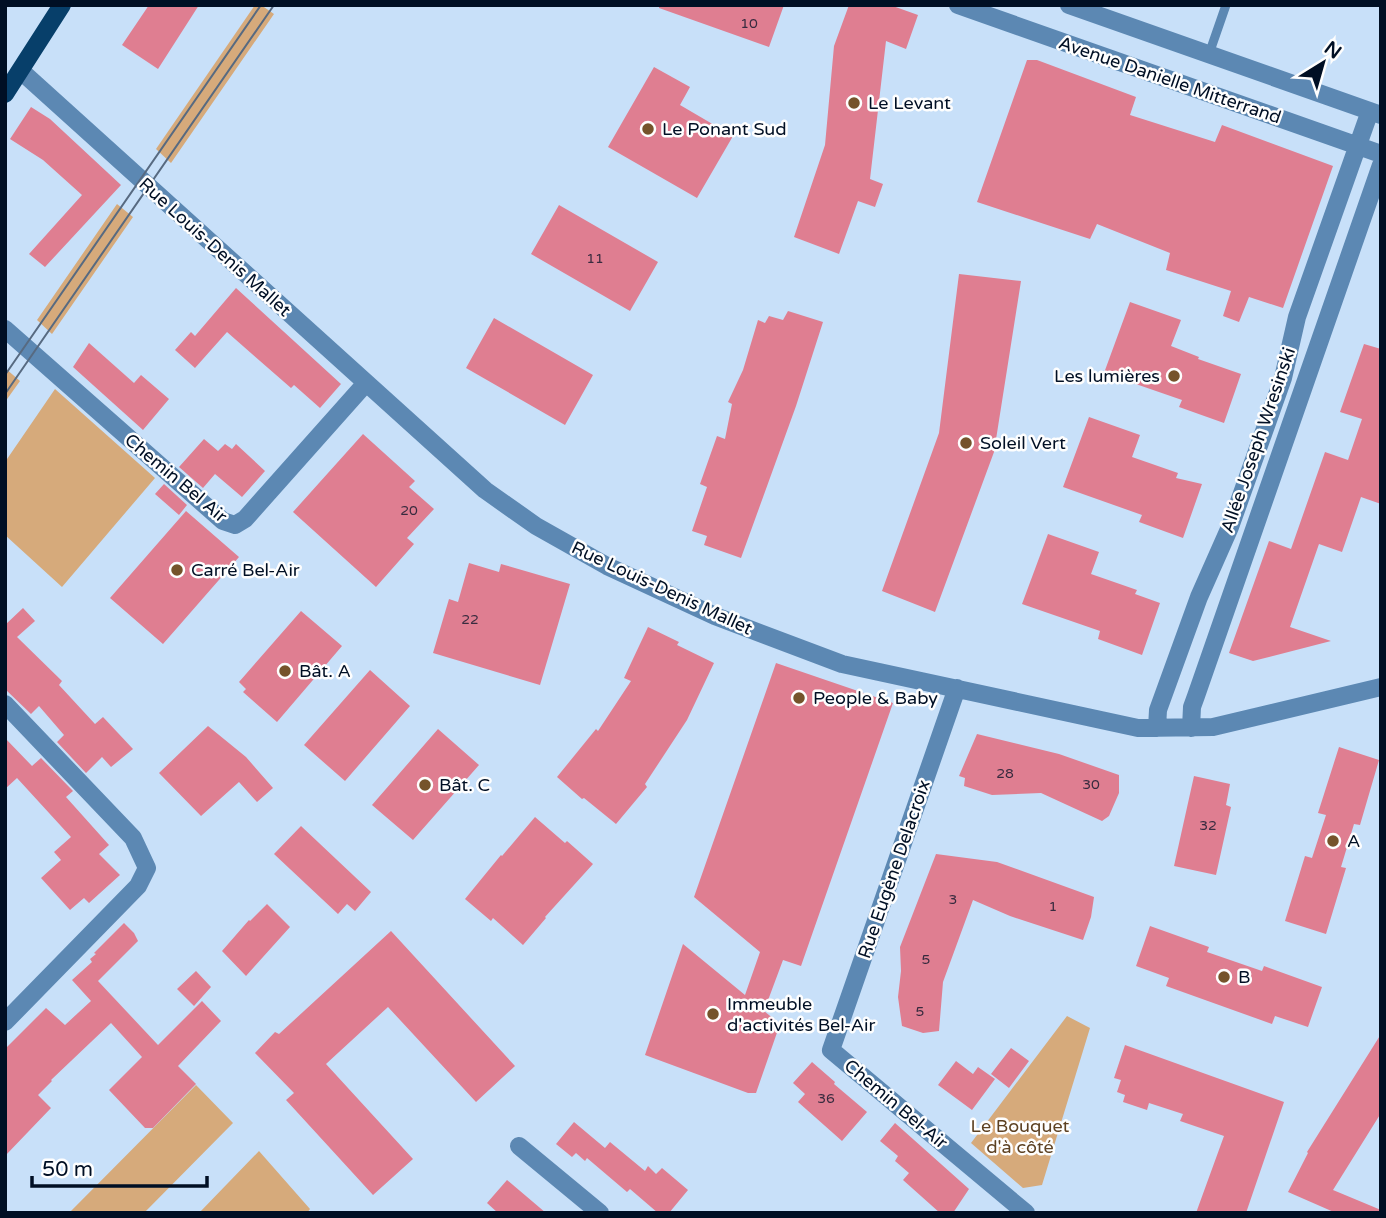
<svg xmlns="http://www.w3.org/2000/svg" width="1386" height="1218" viewBox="0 0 1386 1218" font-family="'Varela Round',sans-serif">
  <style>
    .green { fill: #d6aa7b }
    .building { fill: #df7e91 }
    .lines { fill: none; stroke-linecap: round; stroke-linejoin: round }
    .lane { stroke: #5c88b3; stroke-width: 9 }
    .street { stroke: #5c88b3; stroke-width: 18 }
    .primary { stroke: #073f6a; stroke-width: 18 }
    .tram { stroke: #576a81; stroke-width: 2 }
    .poi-dot { fill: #75532b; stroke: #fefefe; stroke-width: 2.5 }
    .labels { text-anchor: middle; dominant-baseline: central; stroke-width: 5; stroke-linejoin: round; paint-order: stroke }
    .number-label { font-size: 14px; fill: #382b3f }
    .street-label { font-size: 18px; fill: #000f24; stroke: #fefefe }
    .poi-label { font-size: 18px; fill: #000f24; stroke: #fefefe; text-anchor: start }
    .park-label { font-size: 18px; fill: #5d4122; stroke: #fefefe }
  </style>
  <rect width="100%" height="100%" fill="#c8e0f9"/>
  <path class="green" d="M255 5H261L274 14 171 163 156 149Z
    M117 204 133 217 52 334 37 320Z
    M5 368 20 381 5 402Z
    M55 389 155 478 62 587 5 535V462Z
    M1067 1016 1090 1028 1042 1185 1023 1188 971 1143Z
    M196 1085 233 1123 144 1213H69Z
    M259 1151 310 1209 307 1213H199Z"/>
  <path class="building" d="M149 5H199L158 69 122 45Z
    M659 5H784L769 47 659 8Z
    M849 5H890L918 15 906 49 886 41 870 179 883 184 875 207 858 201 839 254 794 237 825 145 834 46Z
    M1027 60H1037L1136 97 1130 115 1215 142 1222 125 1333 166 1283 308 1249 297 1239 322 1223 316 1231 291 1166 270 1170 253 1097 224 1090 239 977 202Z
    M654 67 690 87 680 105 733 136 697 198 608 147Z
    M31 107 50 119 121 185 45 267 29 254 82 195 43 160 10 139Z
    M559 205 658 262 630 311 531 254Z
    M959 274 1021 281 994 452 935 612 882 591 939 433Z
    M236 288 341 384 320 408 294 385 291 388 227 332 195 368 175 350 191 332 195 336Z
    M1130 302 1181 320 1171 346 1199 357 1198 359 1241 374 1224 423 1179 407 1182 400 1104 373Z
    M788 311 823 322 796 406 741 558 704 545 707 536 692 531 707 487 700 484 717 436 725 439 732 404 728 402 743 370 758 320 765 323 769 316 783 320Z
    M494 318 593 375 565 425 466 368Z
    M89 343 134 383 141 375 169 399 143 430 73 367Z
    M1364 344 1381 349V504L1361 497 1342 552 1319 544 1290 627 1331 641 1253 661 1229 653 1269 541 1291 549 1325 452 1348 460 1362 419 1340 412Z
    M1089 417 1140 435 1132 457 1178 473 1176 478 1202 484 1183 538 1139 522 1142 515 1063 487Z
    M363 434 415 481 409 487 434 509 407 538 414 544 376 587 293 512Z
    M204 439 218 451 225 444 232 449 236 444 265 471 242 497 215 474 203 488 179 467Z
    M164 484 187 505 179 515 155 494Z
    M186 511 239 557 163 644 110 598Z
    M1048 534 1099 552 1091 574 1137 590 1135 594 1160 603 1142 655 1098 639 1100 631 1022 604Z
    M469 563 499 572 501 564 570 584 540 685 433 653 449 599 458 602Z
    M23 608 35 621 17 637 62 681 59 685 95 724 103 717 133 749 111 767 102 757 86 773 57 742 64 735 39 706 31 714 5 689V625Z
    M301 611 342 646 277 722 243 692 246 689 239 682Z
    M648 627 679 642 677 645 714 663 687 720 645 784 647 787 616 824 584 798 582 799 557 777 596 729 598 731 631 681 624 678Z
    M776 663 893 703 801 966 783 960 764 1011 780 1024 756 1093H748L645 1055 683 944 745 995 760 952 694 897Z
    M370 670 410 706 345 781 304 745Z
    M208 726 246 757 273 788 257 802 239 782 201 816 159 773Z
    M438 729 479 765 413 840 372 805Z
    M977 734 1059 754 1119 775V793L1109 816 1102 821 1041 793 992 795 964 786 965 778 959 776Z
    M5 738 32 766 41 758 73 791 66 797 109 845 99 854 120 875 89 903 84 898 70 910 41 878 61 860 54 852 71 837 17 778 5 789Z
    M1339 747 1379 760 1360 825 1354 824 1341 867 1346 868 1326 934 1285 921 1305 856 1312 858 1326 815 1318 813Z
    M1194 776 1230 784 1226 805 1231 807 1216 875 1174 866Z
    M535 817 565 843 567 841 593 864 545 917 546 918 523 945 493 918 491 921 465 899 501 855 502 856Z
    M301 826 371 892 355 911 347 904 338 914 274 854Z
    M936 854 997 862 1094 897 1091 917 1083 940 1010 916 973 900 943 982 939 1031 923 1033 902 1026 898 997 901 971 900 947Z
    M267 904 290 927 246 976 222 951 249 920 250 921Z
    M124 923 134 933 138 941 98 981 158 1045 202 1001 221 1021 178 1066 196 1084 153 1128H145L109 1090 142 1057 111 1023 51 1080 52 1081 38 1095 51 1108 5 1156V1049L46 1008 65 1025 91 1001 72 980 92 962 90 959 96 954 94 953Z
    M1150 926 1209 947 1207 952 1262 971 1264 966 1322 987 1308 1027 1275 1016 1272 1024 1166 986 1169 978 1136 966Z
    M391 931 515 1066 476 1102 388 1007 326 1064 413 1159 373 1195 286 1100 294 1093 255 1053 275 1032 279 1034Z
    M196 971 211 987 194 1006 177 989Z
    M1381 1034V1113L1333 1190 1381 1210V1213H1336L1288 1192 1308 1153 1307 1152Z
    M1125 1045 1284 1102 1246 1213H1196L1224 1136 1180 1121 1183 1114 1149 1103 1147 1110 1123 1102 1125 1095 1117 1092 1121 1080 1114 1078Z
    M1011 1048 1029 1061 1009 1088 991 1074Z
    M956 1061 973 1074 978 1067 995 1079 972 1110 938 1085Z
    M812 1062 835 1082 834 1084 867 1112 842 1141 798 1102 805 1094 793 1083Z
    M574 1122 605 1148 610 1142 645 1171 648 1166 656 1174 662 1168 688 1190 669 1213H658L630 1189 627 1192 587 1158 585 1161 576 1153 572 1157 556 1144Z
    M895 1123 969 1189 953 1213H940L903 1180 909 1173 895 1161 898 1156 880 1141Z
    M507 1180 546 1213H498L487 1203Z"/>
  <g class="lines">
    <path class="lane" d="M1209 54 1226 5"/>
    <path class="street" d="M958 5 1381 154
      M1069 5 1381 115
      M21 71 485 490 536 526 607 566 715 616 842 664 1138 728 1213 727 1381 687
      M5 329 223 521 235 525 245 519 366 383
      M957 688 831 1050 1026 1213
      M5 704 133 838 147 868 138 886 5 1022
      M1157 728 1158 710 1199 597 1230 527 1283 378 1297 317 1370 111
      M1191 728 1192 707 1196 696 1381 165
      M519 1146 600 1213"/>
    <path class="primary" d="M5 94 62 5"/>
    <path class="tram" d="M5 375 261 5
      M5 394 274 5"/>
  </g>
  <g class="poi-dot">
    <circle cx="854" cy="103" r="7"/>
    <circle cx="648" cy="129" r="7"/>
    <circle cx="1174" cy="376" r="7"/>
    <circle cx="966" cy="443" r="7"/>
    <circle cx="177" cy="570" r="7"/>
    <circle cx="285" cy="671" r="7"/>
    <circle cx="799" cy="698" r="7"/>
    <circle cx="425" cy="785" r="7"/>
    <circle cx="1333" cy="841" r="7"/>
    <circle cx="1224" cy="977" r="7"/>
    <circle cx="713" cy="1014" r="7"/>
  </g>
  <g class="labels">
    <g class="number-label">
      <text x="749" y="23">10</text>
      <text x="595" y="258">11</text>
      <text x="409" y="510">20</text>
      <text x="470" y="619">22</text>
      <text x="1005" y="773">28</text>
      <text x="1091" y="784">30</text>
      <text x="1208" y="825">32</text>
      <text x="953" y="899">3</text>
      <text x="1053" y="906">1</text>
      <text x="926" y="959">5</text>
      <text x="920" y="1011">5</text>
      <text x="826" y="1098">36</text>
    </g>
    <g class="street-label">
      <text transform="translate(1170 80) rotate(19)">Avenue Danielle Mitterrand</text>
      <text transform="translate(215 247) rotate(42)">Rue Louis-Denis Mallet</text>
      <text transform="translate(1258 440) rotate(-71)">Allée Joseph Wresinski</text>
      <text transform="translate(176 478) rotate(40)">Chemin Bel Air</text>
      <text transform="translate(662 588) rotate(25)">Rue Louis-Denis Mallet</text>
      <text transform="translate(894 869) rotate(-71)">Rue Eugène Delacroix</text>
      <text transform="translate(896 1104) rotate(40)">Chemin Bel-Air</text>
    </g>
    <g class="poi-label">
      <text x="868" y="103">Le Levant</text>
      <text x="662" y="129">Le Ponant Sud</text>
      <text x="1160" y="376" text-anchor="end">Les lumières</text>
      <text x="980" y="443">Soleil Vert</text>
      <text x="191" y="570">Carré Bel-Air</text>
      <text x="299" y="671">Bât. A</text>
      <text x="813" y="698">People &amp; Baby</text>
      <text x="439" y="785">Bât. C</text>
      <text x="1347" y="841">A</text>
      <text x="1238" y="977">B</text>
      <text x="727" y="1004">Immeuble<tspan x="727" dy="21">d'activités Bel-Air</tspan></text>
    </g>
    <g class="park-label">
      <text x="1020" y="1126">Le Bouquet<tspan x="1020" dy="21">d'à côté</tspan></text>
    </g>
  </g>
  <rect width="1386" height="1218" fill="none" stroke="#000f24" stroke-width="14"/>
  <g transform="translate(1323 63) rotate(37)" stroke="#fefefe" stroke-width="5" paint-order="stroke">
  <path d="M0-5L12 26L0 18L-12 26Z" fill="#000f24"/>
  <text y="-10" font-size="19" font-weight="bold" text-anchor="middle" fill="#000f24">N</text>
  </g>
  <path d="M32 1176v10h175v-10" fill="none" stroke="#000f24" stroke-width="3.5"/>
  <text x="42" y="1176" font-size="21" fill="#000f24" stroke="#fefefe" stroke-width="5" paint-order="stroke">50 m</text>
</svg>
